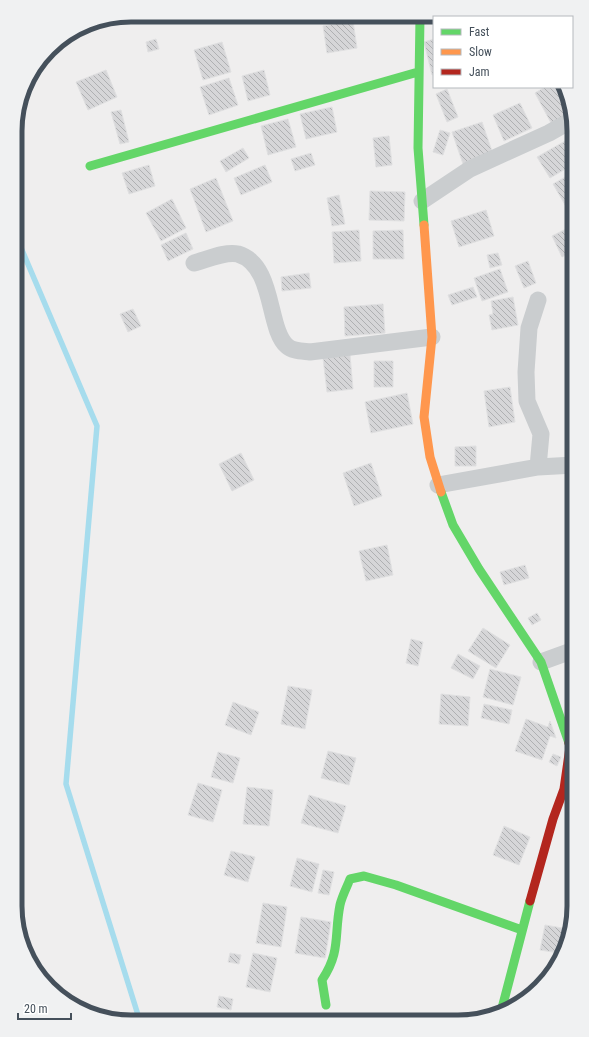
<svg xmlns="http://www.w3.org/2000/svg" width="589" height="1037" viewBox="0 0 589 1037" font-family="'Roboto Condensed',sans-serif">
  <style>
    .lines { fill: none; stroke-linecap: round; stroke-linejoin: round }
    .stream { stroke: #a6dced; stroke-width: 5.5 }
    .building { fill: url(#building-back-hatch); stroke: #e0e0e1 }
    .street { stroke: #cacdcf; stroke-width: 17 }
    .fast { stroke: #63d668; stroke-width: 9 }
    .slow { stroke: #ff974d; stroke-width: 9 }
    .jam { stroke: #b3261e; stroke-width: 9 }
    .rim { fill: none; stroke: #45505b; stroke-width: 5 }
  </style>
  <defs>
    <pattern id="building-back-hatch" width="6" height="6" patternUnits="userSpaceOnUse"><rect width="6" height="6" fill="#d6d6d8"/><path d="M-1 5l2 2M0 0l6 6M5-1l2 2" fill="none" stroke="#afb0b2"/></pattern>
  </defs>
  <rect width="100%" height="100%" fill="#efeeee"/>
  <g class="lines">
    <path class="stream" d="M16 236 97 426 66 784 138 1015 146 1021"/>
  </g>
  <path class="building" d="M358 16 383 17 382 22Z
    M353 21 357 48 327 53 323 26Z
    M156 39 159 49 148 52 146 42Z
    M434 39V74L432 75 424 42Z
    M222 42 231 72 203 80 194 50Z
    M106 70 117 97 88 110 76 82Z
    M264 70 270 95 248 101 242 76Z
    M229 78 238 105 209 115 200 87Z
    M545 87H562L569 101 571 112 551 123 535 93Z
    M447 89 458 117 447 122 436 94Z
    M520 103 532 128 504 141 493 115Z
    M332 107 337 132 306 139 300 114Z
    M121 110 129 142 120 144 111 112Z
    M288 119 296 147 268 155 261 126Z
    M482 122 493 154 463 164 452 132Z
    M440 130 450 133 443 155 433 152Z
    M389 136 392 165 376 167 373 138Z
    M574 136V164L550 178 537 157Z
    M243 148 249 158 226 172 220 161Z
    M311 153 315 165 295 171 291 159Z
    M149 165 155 186 129 194 122 173Z
    M265 165 272 182 241 195 234 178Z
    M574 172V206L568 210 553 184Z
    M216 178 233 221 206 232 190 189Z
    M370 191 405 192 404 221 369 220Z
    M339 195 345 224 332 226 327 198Z
    M172 199 186 228 161 241 146 213Z
    M486 210 494 236 459 247 451 221Z
    M574 225V251L562 257 552 236Z
    M359 230 361 261 334 263 332 232Z
    M403 230 404 259H373V231Z
    M186 233 193 249 168 261 161 245Z
    M498 253 502 265 490 268 487 255Z
    M528 261 536 283 524 288 515 266Z
    M500 269 508 292 482 301 474 278Z
    M309 273 311 288 282 291 281 277Z
    M473 287 477 297 452 305 448 295Z
    M513 297 518 325 492 330 489 315 493 314 491 301Z
    M383 304 385 333 345 336 344 307Z
    M133 309 141 326 128 332 120 314Z
    M350 355 353 389 327 392 323 358Z
    M374 361H393V387H374Z
    M510 387 515 422 489 427 484 391Z
    M407 393 413 424 371 433 365 402Z
    M476 446V466H455V447Z
    M241 453 254 480 232 491 219 464Z
    M371 463 382 496 354 506 343 473Z
    M568 507H574V536H567Z
    M387 545 393 575 366 581 359 551Z
    M525 565 529 578 504 585 500 572Z
    M537 613 541 620 532 625 528 618Z
    M483 628 510 645 496 668 468 651Z
    M411 639 423 642 418 666 406 663Z
    M458 654 480 666 473 679 451 668Z
    M490 669 521 677 513 705 483 697Z
    M288 686 312 690 305 729 281 724Z
    M441 694 470 697 468 726 439 724Z
    M233 702 259 712 251 735 225 725Z
    M484 704 512 710 509 724 481 718Z
    M526 719 548 727 550 721 556 738 550 736 542 760 515 751Z
    M328 751 356 758 349 785 321 778Z
    M218 752 240 758 233 783 211 777Z
    M553 754 561 757 557 766 549 762Z
    M198 783 222 790 213 822 188 815Z
    M247 787 273 790 269 826 243 824Z
    M309 795 346 806 338 833 301 823Z
    M504 826 530 837 519 865 493 855Z
    M231 851 255 857 248 882 224 875Z
    M297 858 319 864 312 892 290 886Z
    M323 870 334 872 329 895 318 893Z
    M263 903 287 907 281 947 256 943Z
    M301 917 331 922 325 958 295 953Z
    M545 925 568 929 559 953 540 950Z
    M230 953 241 955 239 964 228 962Z
    M253 953 277 958 270 992 246 987Z
    M219 996 233 999 231 1010 217 1007Z
    M331 1014 350 1022H328Z"/>
  <g class="lines">
    <path class="street" d="M422 201 470 169 549 133 572 120
      M194 263C206 260 225 251 238 254 275 265 267 329 287 346 292 351 302 351 310 352L432 337
      M538 467 541 434 527 401 526 372 529 328 538 300
      M438 485 538 467 574 465
      M541 662 574 650"/>
    <path class="fast" d="M420 17 418 148 424 225
      M90 166 418 72
      M441 492 453 525 479 569 541 662 569 743
      M326 1005 322 980C341 952 334 935 340 905 342 896 347 887 350 879L364 876 396 885 522 930
      M501 1012 530 901"/>
    <path class="slow" d="M424 225 432 337 424 417 430 457 441 492"/>
    <path class="jam" d="M530 901 553 819 564 789 570 747 569 743"/>
  </g>
  <path d="M0 0H589V1037H0ZM131 22H458A109 109 0 0 1 567 131V906A109 109 0 0 1 458 1015H131A109 109 0 0 1 22 906V131A109 109 0 0 1 131 22Z" fill="#f0f1f2" fill-rule="evenodd"/>
  <path class="rim" d="M131 22H458A109 109 0 0 1 567 131V906A109 109 0 0 1 458 1015H131A109 109 0 0 1 22 906V131A109 109 0 0 1 131 22Z"/>
  <rect x="433" y="16" width="140" height="72" fill="#ffffff" stroke="#b5b9bd"/>
  <rect x="441" y="29" width="20" height="6" fill="#63d668" stroke="#b5b9bd"/>
  <text x="469" y="36" font-size="12" fill="#45505b">Fast</text>
  <rect x="441" y="49" width="20" height="6" fill="#ff974d" stroke="#b5b9bd"/>
  <text x="469" y="56" font-size="12" fill="#45505b">Slow</text>
  <rect x="441" y="69" width="20" height="6" fill="#b3261e" stroke="#b5b9bd"/>
  <text x="469" y="76" font-size="12" fill="#45505b">Jam</text>
  <path d="M18 1013v6h53v-6" fill="none" stroke="#45505b" stroke-width="2"/>
  <text x="24" y="1013" font-size="12" fill="#45505b" stroke="#ffffff" stroke-width="3" paint-order="stroke">20 m</text>
</svg>
